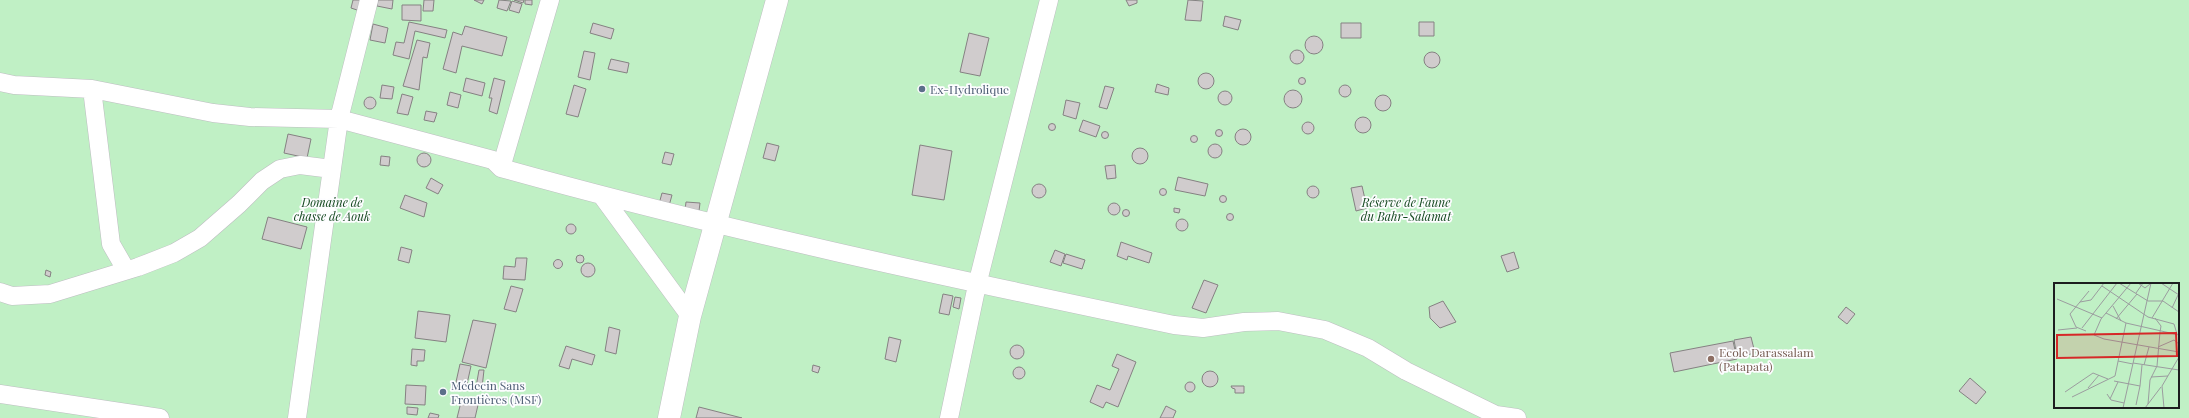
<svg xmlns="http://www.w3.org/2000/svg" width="2189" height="418" viewBox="0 0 2189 418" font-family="'Playfair Display',serif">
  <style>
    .green { fill: #c0f0c5; fill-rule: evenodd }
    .building { fill: #d0cccd; stroke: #858182 }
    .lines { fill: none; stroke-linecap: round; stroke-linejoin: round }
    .street-casing { stroke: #bdbec1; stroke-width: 19 }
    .primary-casing { stroke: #bdbec1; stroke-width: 23 }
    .street { stroke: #fff; stroke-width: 18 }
    .primary { stroke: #fff; stroke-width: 22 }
    .service-dot { fill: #5c6f8a; stroke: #fdfdff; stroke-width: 1.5 }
    .education-dot { fill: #8d6e63; stroke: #fdfdff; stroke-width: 1.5 }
    .labels { text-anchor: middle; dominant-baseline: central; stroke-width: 3.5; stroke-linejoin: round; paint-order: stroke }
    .service-label { font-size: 12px; fill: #4e5e75; stroke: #fdfdff; text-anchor: start }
    .park-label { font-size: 12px; font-style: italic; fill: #154920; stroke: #fdfdff }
    .education-label { font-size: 12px; fill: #785e54; stroke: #fdfdff; text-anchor: start }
    .inset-road { fill: none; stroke: #9b9c9f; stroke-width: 1 }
    .view { fill: #d62828; fill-opacity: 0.15; stroke: #d62828; stroke-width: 2 }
    .inset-edge { fill: none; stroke: #1d1d1f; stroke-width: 2 }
  </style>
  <rect width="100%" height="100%" fill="#eff0f4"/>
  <path class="green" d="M0 0H2189V418H0ZM2055 284H2178V407H2055Z"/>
  <path class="building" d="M353 0H363L360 11 351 8Z
    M378 0H393L392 9 377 6Z
    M424 0H434L433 11H423Z
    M474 0H484L482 4Z
    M499 0 511 1 507 11 497 8Z
    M514 0H524L523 3Z
    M525 0H532V5L525 4Z
    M1126 0H1137V3L1129 6Z
    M1188 0 1203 1 1201 21 1185 20Z
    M512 1 522 4 519 13 509 10Z
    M402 5H421V21L402 20Z
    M1225 16 1241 20 1238 30 1223 26Z
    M409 22 447 30 445 38 415 31 409 59 393 55 396 42 404 43Z
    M1419 22H1434V36H1419Z
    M593 23 614 29 611 39 590 33Z
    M1341 23H1361V38H1341Z
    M373 24 388 28 385 43 370 40Z
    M465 26 507 37 502 56 462 46 456 73 443 69 453 32 462 35Z
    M969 33 989 38 980 76 960 72Z
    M1305 45a9 9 0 1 1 18 0a9 9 0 1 1-18 0Z
    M417 40 430 43 427 58 423 57 419 90 403 86Z
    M1290 57a7 7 0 1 1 14 0a7 7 0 1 1-14 0Z
    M584 51 595 53 590 80 578 77Z
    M1424 60a8 8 0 1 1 16 0a8 8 0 1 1-16 0Z
    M611 59 629 63 627 73 608 69Z
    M1198 81a8 8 0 1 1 16 0a8 8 0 1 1-16 0Z
    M1298.5 81a3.5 3.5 0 1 1 7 0a3.5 3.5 0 1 1-7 0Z
    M466 78 485 83 482 96 463 91Z
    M494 78 505 81 497 114 489 111 492 98H489Z
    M1157 84 1169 88 1168 95 1155 92Z
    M1339 91a6 6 0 1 1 12 0a6 6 0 1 1-12 0Z
    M382 85 394 87 392 99 380 98Z
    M574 85 586 89 578 117 566 114Z
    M1105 86 1114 88 1107 109 1099 107Z
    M1284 99a9 9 0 1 1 18 0a9 9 0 1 1-18 0Z
    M1218 98a7 7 0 1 1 14 0a7 7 0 1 1-14 0Z
    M450 92 461 95 458 108 447 105Z
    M402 94 413 97 408 115 397 113Z
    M1375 103a8 8 0 1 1 16 0a8 8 0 1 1-16 0Z
    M364 103a6 6 0 1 1 12 0a6 6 0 1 1-12 0Z
    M1066 100 1080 103 1076 119 1063 115Z
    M426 111 437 113 434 122 424 120Z
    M1355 125a8 8 0 1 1 16 0a8 8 0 1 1-16 0Z
    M1083 120 1100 126 1096 137 1079 131Z
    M1302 128a6 6 0 1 1 12 0a6 6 0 1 1-12 0Z
    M1048.5 127a3.5 3.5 0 1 1 7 0a3.5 3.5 0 1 1-7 0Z
    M1235 137a8 8 0 1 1 16 0a8 8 0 1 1-16 0Z
    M1215.5 133a3.5 3.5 0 1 1 7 0a3.5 3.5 0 1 1-7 0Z
    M1101.5 135a3.5 3.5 0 1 1 7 0a3.5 3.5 0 1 1-7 0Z
    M288 134 311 139 307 158 284 153Z
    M1190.5 139a3.5 3.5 0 1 1 7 0a3.5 3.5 0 1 1-7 0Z
    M767 143 779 146 775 161 763 158Z
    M1208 151a7 7 0 1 1 14 0a7 7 0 1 1-14 0Z
    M920 145 952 151 944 200 912 195Z
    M1132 156a8 8 0 1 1 16 0a8 8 0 1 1-16 0Z
    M665 152 674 154 671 165 662 163Z
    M417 160a7 7 0 1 1 14 0a7 7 0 1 1-14 0Z
    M381 156 390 157 389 166 380 165Z
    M1115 165 1116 178 1107 179 1105 166Z
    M1178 177 1208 184 1205 196 1175 190Z
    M431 178 443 185 438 194 426 188Z
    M1032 191a7 7 0 1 1 14 0a7 7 0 1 1-14 0Z
    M1307 192a6 6 0 1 1 12 0a6 6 0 1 1-12 0Z
    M1362 186 1367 208 1356 211 1351 188Z
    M1159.5 192a3.5 3.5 0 1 1 7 0a3.5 3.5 0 1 1-7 0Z
    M662 193 672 195 669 206 659 204Z
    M405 195 427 203 424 217 400 208Z
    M1219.5 199a3.5 3.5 0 1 1 7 0a3.5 3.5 0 1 1-7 0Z
    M686 202 700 203 699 211 685 210Z
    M1108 209a6 6 0 1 1 12 0a6 6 0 1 1-12 0Z
    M1174 208 1180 209 1179 213 1174 212Z
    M1122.5 213a3.5 3.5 0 1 1 7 0a3.5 3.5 0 1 1-7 0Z
    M1226.5 217a3.5 3.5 0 1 1 7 0a3.5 3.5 0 1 1-7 0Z
    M268 217 307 227 301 249 262 239Z
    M1176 225a6 6 0 1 1 12 0a6 6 0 1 1-12 0Z
    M566 229a5 5 0 1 1 10 0a5 5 0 1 1-10 0Z
    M1121 242 1152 253 1149 263 1128 256 1127 260 1117 256Z
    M401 247 412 250 409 263 398 260Z
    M1055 250 1065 254 1061 266 1050 262Z
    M1514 252 1519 268 1507 272 1501 256Z
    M1066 254 1085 260 1082 269 1063 263Z
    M576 259a4 4 0 1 1 8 0a4 4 0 1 1-8 0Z
    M516 258H527L525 280 503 279 504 266 515 267Z
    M553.5 264a4.5 4.5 0 1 1 9 0a4.5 4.5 0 1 1-9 0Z
    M581 270a7 7 0 1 1 14 0a7 7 0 1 1-14 0Z
    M46 270 51 272 50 277 45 275Z
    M1204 280 1218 285 1206 313 1192 308Z
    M511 286 523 289 516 312 504 309Z
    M943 294 953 296 949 315 939 313Z
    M955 297 961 298 959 309 953 307Z
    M1443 301 1456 322 1440 328 1430 318 1429 307Z
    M1846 307 1855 314 1847 324 1838 317Z
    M418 311 450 315 446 342 415 338Z
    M473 320 496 324 486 368 462 362Z
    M609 327 620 330 616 354 605 351Z
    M889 337 901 340 896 362 885 359Z
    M1751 337 1755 353 1737 357 1734 340Z
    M1733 341 1737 359 1674 372 1670 353Z
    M1010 352a7 7 0 1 1 14 0a7 7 0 1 1-14 0Z
    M566 346 595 355 592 365 572 359 569 369 559 366Z
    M412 349 425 350 424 361H417V366L411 365Z
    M1117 354 1136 362 1118 407 1106 402 1103 408 1090 402 1097 385 1110 390 1119 369 1112 366Z
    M460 364 471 366 467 384 456 382Z
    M813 365 820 367 818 373 812 371Z
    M1013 373a6 6 0 1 1 12 0a6 6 0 1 1-12 0Z
    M479 370H484L482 388 476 387Z
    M1202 379a8 8 0 1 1 16 0a8 8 0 1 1-16 0Z
    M1970 378 1986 392 1976 404 1959 391Z
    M1185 387a5 5 0 1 1 10 0a5 5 0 1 1-10 0Z
    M406 385 426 386 425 405 405 404Z
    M1231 386H1244V393H1235V389L1232 388Z
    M461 402 478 405 475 418H457Z
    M1166 406 1176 411 1173 418H1160Z
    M407 407 418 408 417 415 407 414Z
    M699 407 742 418H696Z
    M430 413 439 415 438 418H428Z"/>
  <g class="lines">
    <g class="street-casing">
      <path id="street" d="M0 82 14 85 92 89 213 113 250 117 339 119 493 160 501 168C723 230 949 278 1174 325L1203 328 1244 322 1278 321 1325 330 1368 348 1406 371 1496 415 1495 418
        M92 89 111 244 126 270
        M501 168 550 0
        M602 196 690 316
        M0 292 12 296 50 294 138 267 174 253 200 238 239 204 262 181 280 169 300 165 332 169
        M0 394 160 418
        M1496 415 1517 418
        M297 418 339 119 369 0
        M949 418 977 285 1049 0"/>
    </g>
    <g class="primary-casing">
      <path id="primary" d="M669 418 690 316 777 0"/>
    </g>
    <use href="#street" class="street"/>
    <use href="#primary" class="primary"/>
  </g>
  <g class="service-dot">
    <circle cx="922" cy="89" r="4"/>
    <circle cx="443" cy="392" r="4"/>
  </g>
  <circle class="education-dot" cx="1711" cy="359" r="4"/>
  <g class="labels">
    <g class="service-label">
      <text x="930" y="89">Ex-Hydrolique</text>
      <text x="451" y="385">Médecin Sans<tspan x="451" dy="14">Frontières (MSF)</tspan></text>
    </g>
    <g class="park-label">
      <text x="332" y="202">Domaine de<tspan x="332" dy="14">chasse de Aouk</tspan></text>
      <text x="1406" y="202">Réserve de Faune<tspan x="1406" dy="14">du Bahr-Salamat</tspan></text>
    </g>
    <g class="education-label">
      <text x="1719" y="352">Ecole Darassalam<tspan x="1719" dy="14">(Patapata)</tspan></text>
    </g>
  </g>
  <g transform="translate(2054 283)">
    <rect width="125" height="125" fill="#eff0f4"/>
    <path d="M0 0H125V125H0Z" fill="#c0f0c5"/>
    <path class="inset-road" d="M65 0 94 18H109L125 29M77 0 47 36 40 52 50 56 125 69M84 0 91 5 96 1M107 0 125 12M48 3 94 34 120 41 123 51M82 10 89 0M3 16 48 35M26 19 37 17 50 0M59 23 67 38M118 25 124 12M52 30 72 40 125 52M98 35 119 0M101 35 107 43 106 49M62 36 83 11M28 45 63 0M4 47 23 45M32 48 22 44 16 31 35 8M104 64 120 57 125 61M64 78 79 81M79 80 125 87M90 82 95 64M97 94 114 93M60 98 86 103 82 122M86 103 88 82M34 105 45 92M11 109 39 90 54 96M53 111 57 117 70 120M18 114 61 93 72 40M56 116 64 99M94 121 96 97 103 83 106 49M69 125 97 0M91 125 107 104M110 125 108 103 125 74"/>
    <path class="view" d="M122 50 123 73 3 75V52Z"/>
    <rect width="125" height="125" class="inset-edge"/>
  </g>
</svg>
